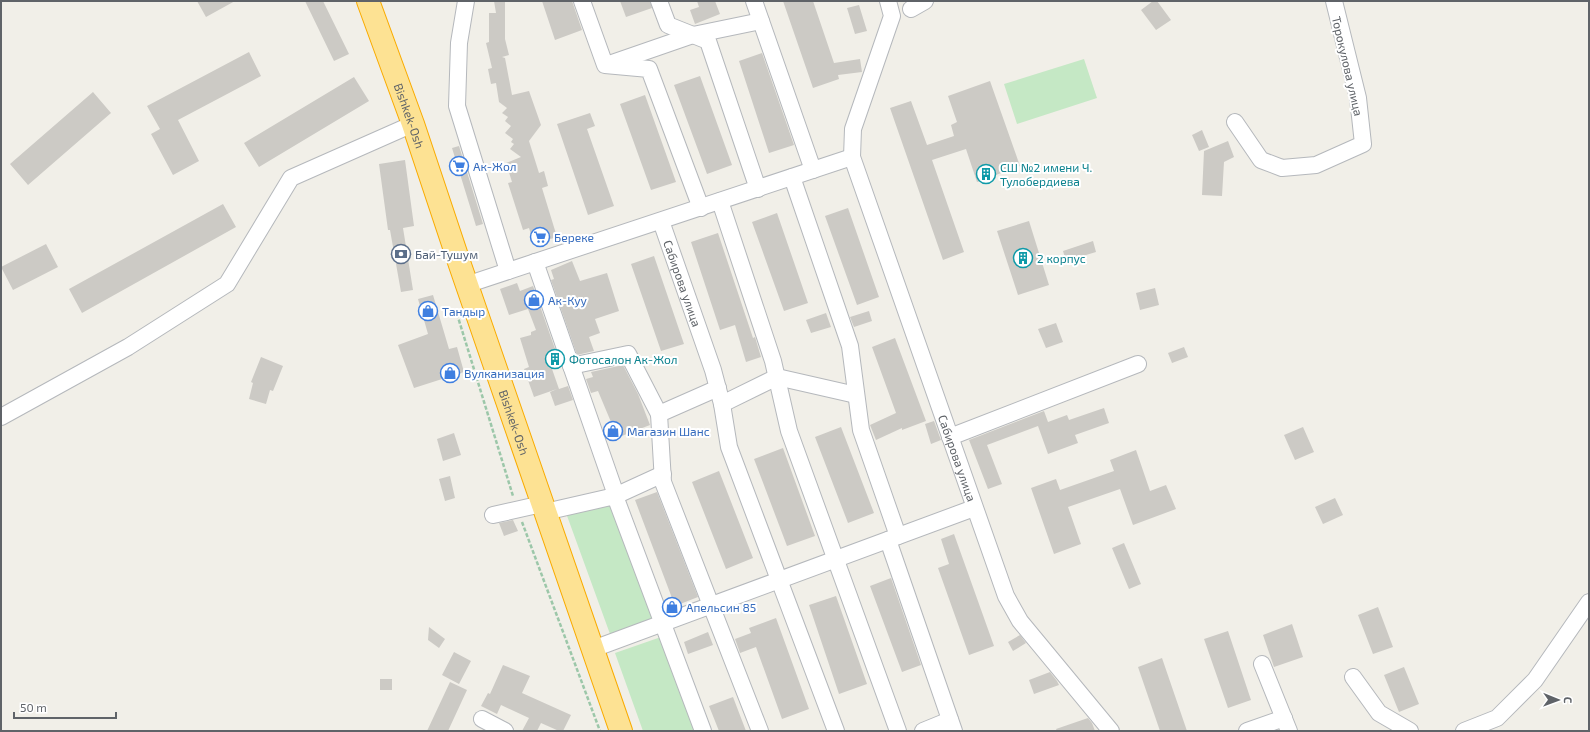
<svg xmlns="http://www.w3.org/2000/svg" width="1590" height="732" viewBox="0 0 1590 732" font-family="'Exo 2',sans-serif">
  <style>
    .green { fill: #c5e8c5 }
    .building { fill: #cccac5 }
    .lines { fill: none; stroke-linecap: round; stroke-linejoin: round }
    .minor-casing { stroke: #b5b8bc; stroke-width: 18 }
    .highway-casing { stroke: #f9ab00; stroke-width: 24 }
    .path { stroke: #9cc7a9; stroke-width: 2.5; stroke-dasharray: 4 2; stroke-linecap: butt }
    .minor { stroke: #fff; stroke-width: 16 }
    .highway { stroke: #fde293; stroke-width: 22 }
    .labels { text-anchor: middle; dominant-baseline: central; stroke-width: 4; stroke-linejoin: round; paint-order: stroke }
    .street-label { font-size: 12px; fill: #5f6368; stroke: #fff }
    .shop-label { font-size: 12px; fill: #366cbe; stroke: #fff; text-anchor: start }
    .culture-label { font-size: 12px; fill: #0d838f; stroke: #fff; text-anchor: start }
    .service-label { font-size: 12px; fill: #4e5e75; stroke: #fff; text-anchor: start }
  </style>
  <rect width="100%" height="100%" fill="#f1efe8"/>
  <path class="green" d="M1084 59 1097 98 1017 124 1004 84Z
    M612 504 654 621 610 634 566 513Z
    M661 637 696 731H643L615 653Z"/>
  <path class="building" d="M197 1H235L206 17Z
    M305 1H323L349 54 334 61Z
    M494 1H505V39L509 55 502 57 505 58 512 95 529 91 541 125 529 141 539 173 544 171 548 186 542 188 557 237 534 244 529 228 523 230 508 183 512 182 506 163 521 157 510 149 514 144 511 142 513 139 505 133 511 126 505 121 508 117 502 113 507 108 499 102 496 83 491 84 488 69 492 68 486 43 489 42V13H496Z
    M542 1H572L582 30 555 40Z
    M620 1H650L652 8 626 17Z
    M697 1H715L720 14 695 24 690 10 699 7Z
    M783 1H813L834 63 860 59 862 72 838 75 839 79 813 88Z
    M1153 1H1157L1171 20 1156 30 1141 10Z
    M859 5 867 31 855 34 847 8Z
    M249 52 261 76 178 120 199 161 173 175 151 134 160 129 147 106Z
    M762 53 794 145 769 153 739 61Z
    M700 76 732 165 707 174 674 85Z
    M354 77 369 101 259 167 244 143Z
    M990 81 1020 166 977 182 966 149 932 160 964 252 943 260 890 108 911 101 927 145 954 136 951 125 957 122 948 96Z
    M93 92 111 113 28 185 10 164Z
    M645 95 676 182 651 190 620 104Z
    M590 113 595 126 587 129 614 206 588 215 557 124Z
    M1202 130 1209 147 1199 151 1192 135Z
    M1228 141 1234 157 1224 162 1222 196 1202 195 1204 151Z
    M459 146 483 224 476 226 452 148Z
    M405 160 414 226 403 228 413 290 401 292 390 230H388L379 164Z
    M223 204 236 227 82 313 69 289Z
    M848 208 879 297 857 305 825 216Z
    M777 213 808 303 784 311 752 222Z
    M1029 221 1049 285 1018 295 997 231Z
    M718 233 753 338 755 337 761 357 746 362 735 325 720 330 691 242Z
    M1093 241 1096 252 1066 261 1063 251Z
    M46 244 58 267 13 290 1 267Z
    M654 256 684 344 661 351 631 264Z
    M572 261 580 281 607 273 619 311 595 319 600 333 589 337 594 351 577 355 551 280 554 279 551 270Z
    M517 283 520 291 533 286 561 366 552 369 559 389 568 386 573 400 555 406 550 392 557 389 534 397 524 369 529 367 520 338 531 335V332L536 330 528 309 509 315 500 289Z
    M1155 288 1159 305 1140 310 1136 293Z
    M433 295 449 349 457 347 464 372 414 388 398 345 428 334 418 299Z
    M869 311 872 321 854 327 850 317Z
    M826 313 831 327 811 333 806 320Z
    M1056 323 1063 342 1046 348 1038 329Z
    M895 338 926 421 902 430V428L876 440 870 425 896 413 872 347Z
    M1184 347 1188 357 1172 363 1168 353Z
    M261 357 283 366 273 391 270 390 266 404 249 399 253 383 251 382Z
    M623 365 638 394 650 425 614 439 608 423 611 422 598 391 591 393 586 379 593 377 591 372Z
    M1104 408 1109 423 1075 435 1078 443 1048 454 1038 426 987 445 1002 484 988 489 969 440 1044 411 1048 422 1067 415 1069 420Z
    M934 421 941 440 931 444 925 424Z
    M841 427 874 513 848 523 815 437Z
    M1303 427 1314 452 1295 460 1284 435Z
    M454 433 461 455 443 461 437 439Z
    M783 448 815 536 787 546 754 459Z
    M1136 450 1150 491 1166 485 1176 509 1133 525 1120 489 1068 507 1081 544 1054 554 1031 488 1056 479 1060 490 1114 471 1110 460Z
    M719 471 753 558 726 569 692 482Z
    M450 476 455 498 445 501 439 479Z
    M657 492 698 597 675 606 635 500Z
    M1335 498 1343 515 1323 524 1315 507Z
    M513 520 518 531 504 536 499 523Z
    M954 534 994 646 969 655 938 568 949 564 941 539Z
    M1124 543 1141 584 1129 589 1112 548Z
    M891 578 921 665 902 672 870 586Z
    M836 596 867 684 839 694 809 605Z
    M1378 607 1393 647 1373 654 1358 615Z
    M776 618 809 709 782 719 756 647 740 653 735 639 751 633 749 628Z
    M1292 624 1303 657 1274 667 1263 635Z
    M429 627 445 639 439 648 428 640Z
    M1228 631 1251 700 1228 708 1204 639Z
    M708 632 713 645 688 654 684 642Z
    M1020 635 1026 643 1013 651 1008 642Z
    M454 652 471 661 459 684 442 675Z
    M1162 658 1187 731H1160L1138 667Z
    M503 665 530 676 522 693 571 715 563 731H559L541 723 537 731H522L529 718 501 705 497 714 481 706 488 693 490 694Z
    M1404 667 1419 704 1399 712 1384 675Z
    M1050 672 1057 681 1059 685 1034 694 1029 680Z
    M380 679H392V690H380Z
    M450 682 467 690 448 731H427Z
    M733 697 746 731H719L709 706Z
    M1088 718 1092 723 1095 731H1057L1056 729Z"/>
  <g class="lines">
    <g class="minor-casing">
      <g id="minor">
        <path d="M466 1 459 43 457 106 508 271"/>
        <path d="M582 1 605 65 649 69 701 208"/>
        <path d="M659 1 668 25 708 41 758 189"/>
        <path d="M754 1 813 170"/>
        <path id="s1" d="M888 1 892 16 853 129 852 157 1006 596 1020 621 1111 731"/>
        <path d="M911 9 925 1"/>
        <path d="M612 63 693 35 761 21"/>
        <path d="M1235 122 1261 160 1282 168 1316 165 1363 144 1358 98 1334 1"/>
        <path d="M792 177 850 346 861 430 898 536"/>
        <path d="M720 201 773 361 789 431 898 731"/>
        <path id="s2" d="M661 221 713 370 722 404 729 447 836 731"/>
        <path d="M535 262 616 495"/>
        <path d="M466 285 852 157"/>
        <path d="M571 366 628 354 659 414"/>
        <path d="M718 388 659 414 663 482 760 731"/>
        <path d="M722 404 777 377 856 395"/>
        <path d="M1 417 128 347 227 284 291 178 413 124"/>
        <path d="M950 437 1138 364"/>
        <path d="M615 496 663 474"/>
        <path d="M545 512 615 496 703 731"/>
        <path d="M493 515 542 504"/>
        <path d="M888 540 954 731"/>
        <path d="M593 649 974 508"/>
        <path d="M1262 664 1289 731"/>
        <path d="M1353 677 1379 713 1410 731"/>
        <path d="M482 719 505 731"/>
        <path d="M923 731 950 720"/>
        <path d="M1247 731 1284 718"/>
        <path d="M1464 731 1497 718 1535 680 1589 602"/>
      </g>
    </g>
    <g class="highway-casing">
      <g id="highway">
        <path id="s3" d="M368 1 413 124 460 265 621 731"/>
      </g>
    </g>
    <path class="path" d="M457 314 513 496
      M522 522 600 731"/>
    <use href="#minor" class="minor"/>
    <use href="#highway" class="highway"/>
  </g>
  <defs>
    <g id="supermarket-ring" transform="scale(1)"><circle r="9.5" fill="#fff" stroke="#3f7fe0" stroke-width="1.5"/><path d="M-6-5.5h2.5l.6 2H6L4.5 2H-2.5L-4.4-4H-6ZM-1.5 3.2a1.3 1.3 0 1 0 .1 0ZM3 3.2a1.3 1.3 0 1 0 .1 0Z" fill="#3f7fe0"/></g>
    <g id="building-ring" transform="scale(1)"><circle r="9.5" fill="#fff" stroke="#0f9aa8" stroke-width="1.5"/><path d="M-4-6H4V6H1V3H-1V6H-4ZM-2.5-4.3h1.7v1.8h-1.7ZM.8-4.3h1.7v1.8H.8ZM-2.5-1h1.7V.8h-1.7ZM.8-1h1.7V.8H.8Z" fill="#0f9aa8"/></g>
    <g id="bank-ring" transform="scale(1)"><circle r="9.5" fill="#fff" stroke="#5c6f8a" stroke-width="1.5"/><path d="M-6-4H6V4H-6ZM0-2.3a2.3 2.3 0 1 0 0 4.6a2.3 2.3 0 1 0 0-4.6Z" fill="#5c6f8a"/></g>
    <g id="shop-ring" transform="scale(1)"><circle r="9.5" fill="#fff" stroke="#3f7fe0" stroke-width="1.5"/><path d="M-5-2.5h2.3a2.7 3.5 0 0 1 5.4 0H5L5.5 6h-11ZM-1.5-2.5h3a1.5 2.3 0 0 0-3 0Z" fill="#3f7fe0"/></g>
  </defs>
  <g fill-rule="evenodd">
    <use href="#supermarket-ring" x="459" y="166"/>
    <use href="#building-ring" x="986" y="174"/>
    <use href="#supermarket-ring" x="540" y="237"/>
    <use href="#bank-ring" x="401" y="254"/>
    <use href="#building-ring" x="1023" y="258"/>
    <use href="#shop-ring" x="534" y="300"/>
    <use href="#shop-ring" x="428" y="311"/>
    <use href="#building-ring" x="555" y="359"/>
    <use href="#shop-ring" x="450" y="373"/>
    <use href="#shop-ring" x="613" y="431"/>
    <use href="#shop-ring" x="672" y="607"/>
  </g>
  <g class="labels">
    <g class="street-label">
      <text transform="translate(1348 66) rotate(77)">Торокулова улица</text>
      <text stroke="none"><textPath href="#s3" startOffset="122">Bishkek-Osh</textPath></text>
      <text stroke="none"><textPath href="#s2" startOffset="66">Сабирова улица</textPath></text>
      <text stroke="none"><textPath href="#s3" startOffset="446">Bishkek-Osh</textPath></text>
      <text stroke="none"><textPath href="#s1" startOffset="482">Сабирова улица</textPath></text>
    </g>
    <g class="shop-label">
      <text x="473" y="166">Ак-Жол</text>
      <text x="554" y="237">Береке</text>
      <text x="548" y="300">Ак-Куу</text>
      <text x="442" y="311">Тандыр</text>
      <text x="464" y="373">Вулканизация</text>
      <text x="627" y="431">Магазин Шанс</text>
      <text x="686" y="607">Апельсин 85</text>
    </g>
    <g class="culture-label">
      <text x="1000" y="167">СШ №2 имени Ч.<tspan x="1000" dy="14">Тулобердиева</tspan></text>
      <text x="1037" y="258">2 корпус</text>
      <text x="569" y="359">Фотосалон Ак-Жол</text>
    </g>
    <g class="service-label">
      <text x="415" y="254">Бай-Тушум</text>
    </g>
  </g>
  <rect width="1590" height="732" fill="none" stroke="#5f6368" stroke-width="4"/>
  <g transform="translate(1558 700) rotate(91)" stroke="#ffffff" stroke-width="3" paint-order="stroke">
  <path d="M0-3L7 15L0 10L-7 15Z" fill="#5f6368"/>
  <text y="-6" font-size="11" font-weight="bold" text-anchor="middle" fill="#5f6368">С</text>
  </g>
  <path d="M14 712v6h102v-6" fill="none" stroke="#5f6368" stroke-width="2"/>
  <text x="20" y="712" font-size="12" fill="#5f6368" stroke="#ffffff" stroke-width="3" paint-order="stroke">50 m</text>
</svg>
